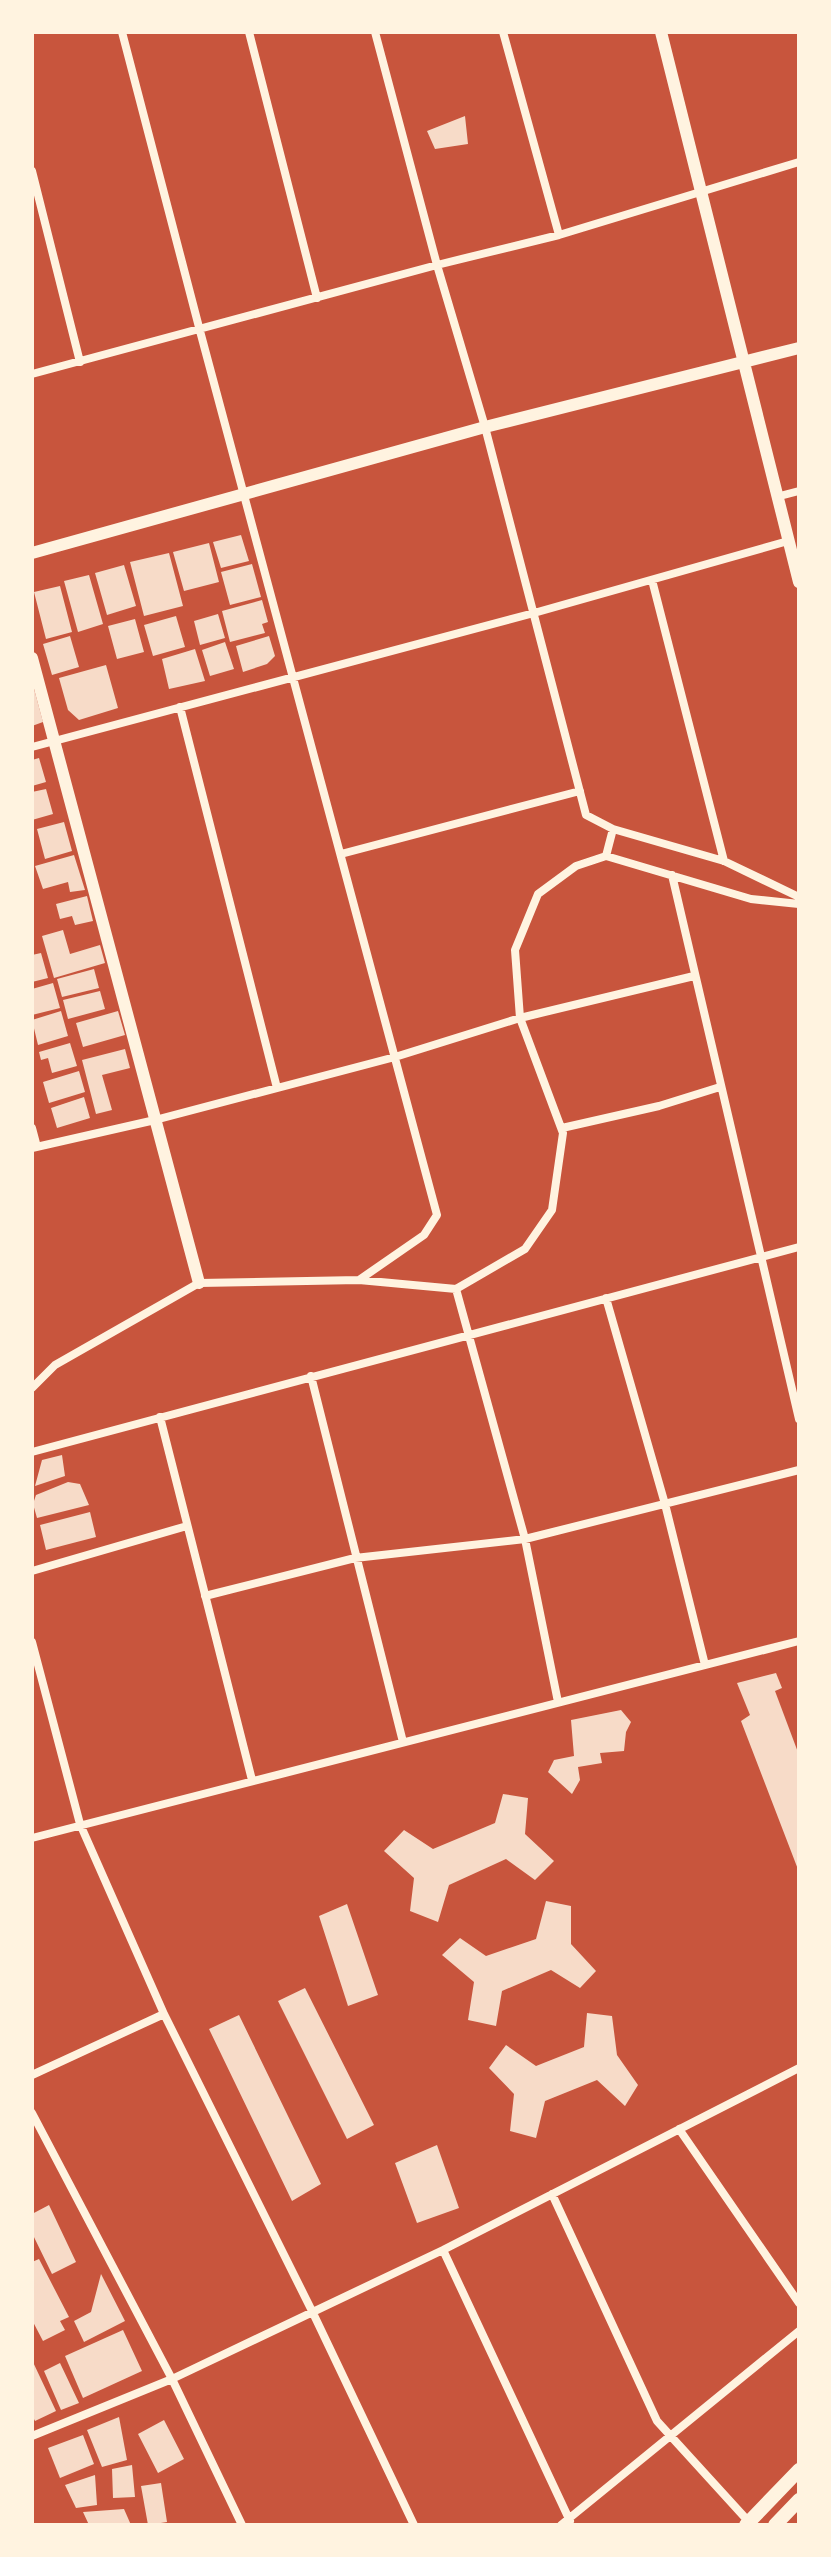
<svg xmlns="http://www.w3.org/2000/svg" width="831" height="2557" viewBox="0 0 831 2557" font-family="Montserrat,sans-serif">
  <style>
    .building { fill: #f7dbc8 }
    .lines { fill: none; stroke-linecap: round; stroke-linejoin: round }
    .minor { stroke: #fff3e0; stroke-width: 8 }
    .tertiary { stroke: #fff3e0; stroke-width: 12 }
    .secondary { stroke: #fff3e0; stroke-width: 14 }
  </style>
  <rect width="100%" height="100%" fill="#c8553d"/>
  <path class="building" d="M465 116 468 144 435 149 427 131Z
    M241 535 249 561 221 568 213 542Z
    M209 543 219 582 184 591 173 552Z
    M169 553 183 606 144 616 130 562Z
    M252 564 261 597 230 605 221 572Z
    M124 565 136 606 107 615 95 573Z
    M89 575 103 624 78 632 64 581Z
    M60 586 72 632 46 639 34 592Z
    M262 600 268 622 262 624 265 633 230 642 222 611Z
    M218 614 225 638 200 645 194 621Z
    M176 616 185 647 153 656 144 625Z
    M135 619 144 652 117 659 108 626Z
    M70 636 79 667 52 675 43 644Z
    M269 636 275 656 267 664 243 672 236 646Z
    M225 642 234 669 210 676 202 650Z
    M195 649 205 681 169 689 162 659Z
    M106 665 118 708 79 720 68 710 59 678Z
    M33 685 43 722 32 726V686Z
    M39 758 46 782 32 786V760Z
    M46 789 53 814 32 820V792Z
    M64 822 72 851 45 859 37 829Z
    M74 855 85 890 70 892 68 882 43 889 35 866Z
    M87 896 93 921 75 925 72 916 60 919 56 904Z
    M63 930 70 954 100 945 105 963 54 978 42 936Z
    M41 953 48 978 32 982V955Z
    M94 969 99 988 62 997 57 979Z
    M53 983 60 1008 32 1015V989Z
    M100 991 105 1009 68 1019 63 1000Z
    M61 1011 68 1036 38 1045 32 1020Z
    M118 1011 125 1035 83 1047 76 1023Z
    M70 1043 77 1066 52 1073 48 1058 41 1060 39 1052Z
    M125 1049 130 1068 102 1075 112 1110 96 1114 82 1060Z
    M79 1071 85 1092 49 1103 43 1082Z
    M84 1097 90 1118 57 1128 51 1108Z
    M62 1455 65 1476 35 1486 42 1460Z
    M68 1482 80 1484 89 1505 37 1518 33 1504 36 1495Z
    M90 1512 96 1537 46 1550 40 1525Z
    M776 1673 782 1688 775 1691 799 1755V1872L741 1721 750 1715 737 1683Z
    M621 1710 631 1722 626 1732 624 1751 600 1753 602 1763 578 1767 580 1780 572 1794 548 1772 554 1760 574 1756 571 1720Z
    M503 1794 528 1798 525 1834 554 1861 535 1880 506 1859 449 1885 438 1922 410 1911 414 1878 384 1851 404 1830 433 1849 495 1823Z
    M546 1901 571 1906V1944L596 1971 580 1988 551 1970 502 1991 496 2026 468 2020 474 1982 442 1955 460 1938 486 1956 536 1939Z
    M347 1904 378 1995 348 2006 319 1916Z
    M305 1988 374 2125 347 2139 278 2001Z
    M587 2013 612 2016 617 2055 638 2085 625 2106 597 2080 545 2101 536 2138 510 2131 514 2094 489 2068 506 2045 536 2066 584 2047Z
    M239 2015 321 2184 292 2201 209 2029Z
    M437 2145 459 2208 417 2223 395 2163Z
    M49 2205 76 2262 52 2274 32 2233V2214Z
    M39 2259 69 2317 60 2321 65 2330 43 2341 32 2320V2262Z
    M101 2274 125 2321 84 2342 74 2321 91 2312Z
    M123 2330 142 2371 83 2398 65 2356Z
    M32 2360 56 2411 35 2421 32 2415Z
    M60 2363 79 2403 61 2410 44 2371Z
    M119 2417 127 2460 102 2467 87 2430Z
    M164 2420 184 2459 158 2473 138 2434Z
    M83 2435 94 2464 60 2478 48 2448Z
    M132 2465 135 2497 113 2498 112 2469Z
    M95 2475 97 2505 76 2508 65 2485Z
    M161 2483 167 2522 148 2525 141 2486Z
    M124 2509 131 2525H89L83 2512Z"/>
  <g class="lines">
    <path class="minor" d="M122 32 200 331 437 1215 424 1235 359 1280
      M249 32 317 298
      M375 32 437 265 485 427 586 815 613 829 724 861 799 897
      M503 32 559 235
      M32 171 80 362
      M32 374 437 265 559 235 799 162
      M776 497 799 491
      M652 580 724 861
      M180 707 277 1088
      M32 747 534 613 788 541
      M341 854 580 791
      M606 856 613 829
      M672 875 799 1419
      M32 1128 37 1147
      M562 1128 659 1106 720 1087
      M32 1148 155 1120 395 1057 520 1018 694 976
      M456 1289 525 1539 558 1702
      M606 1298 665 1504 705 1665
      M311 1376 403 1742
      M32 1388 55 1365 199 1283 359 1280 456 1289 525 1249 552 1210 563 1133 520 1018 515 950 538 894 576 866 606 856 751 899 799 904
      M160 1417 252 1780
      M32 1452 799 1247
      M32 1571 187 1526
      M205 1596 355 1558 525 1539 799 1470
      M32 1642 80 1824 164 2014 313 2313 414 2525
      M32 1838 799 1641
      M32 2075 164 2014
      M32 2113 172 2379 242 2525
      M679 2129 799 2303
      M552 2194 657 2421 749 2522
      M443 2250 570 2521
      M32 2436 172 2379 443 2250 799 2068
      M561 2525 799 2331"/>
    <path class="tertiary" d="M661 32 799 582
      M32 553 485 427 799 348
      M32 658 199 1283"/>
    <path class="secondary" d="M746 2525 799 2470
      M775 2525 799 2500"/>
  </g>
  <rect width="831" height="2557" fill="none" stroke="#fff3e0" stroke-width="68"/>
</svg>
